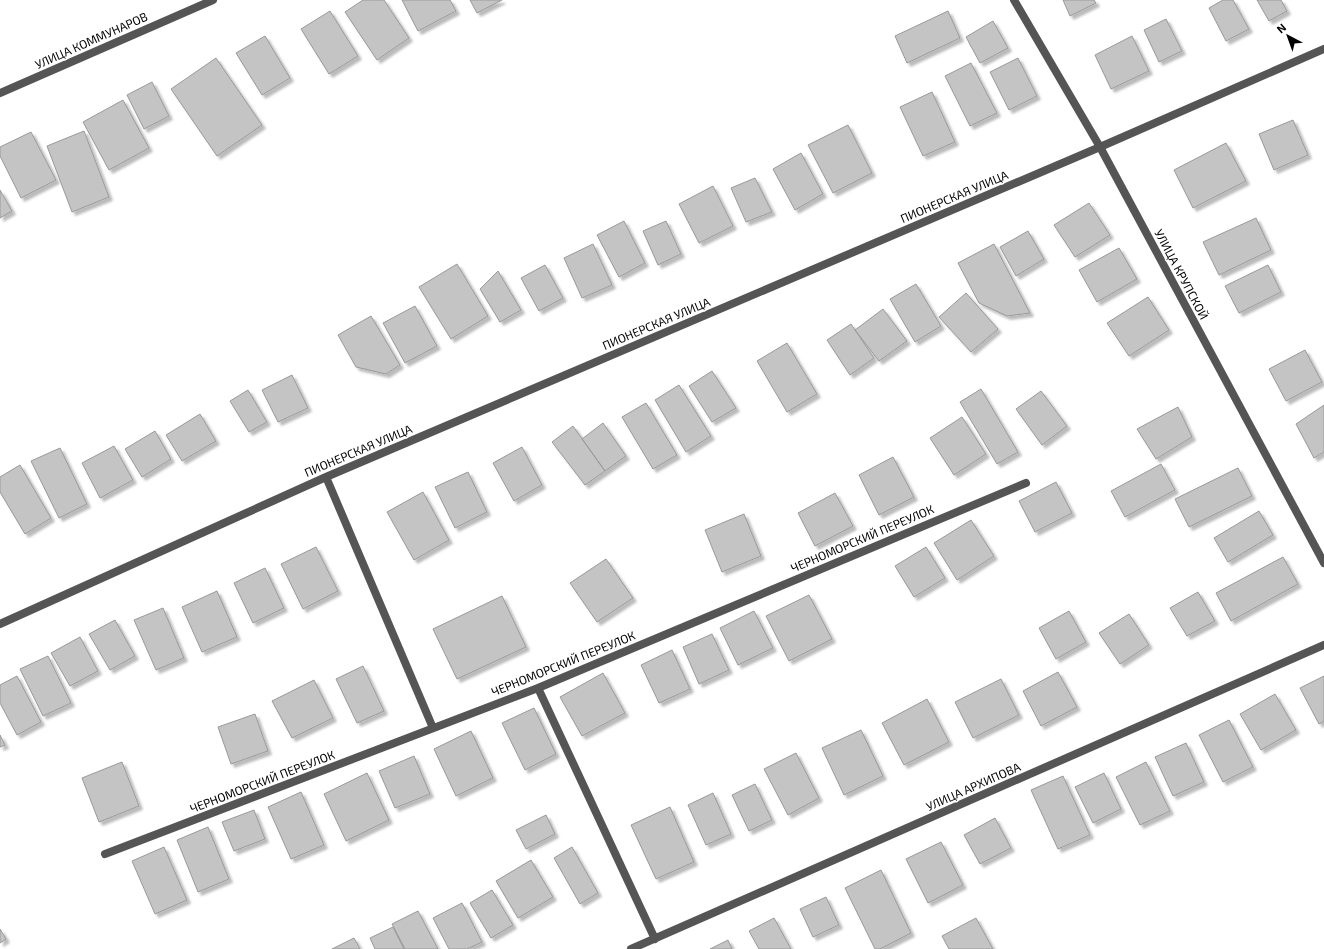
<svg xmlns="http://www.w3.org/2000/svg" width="1324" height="949" viewBox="0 0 1324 949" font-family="'Exo 2',sans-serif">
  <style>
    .building { fill: #c4c4c4; stroke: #999; filter: url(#shadow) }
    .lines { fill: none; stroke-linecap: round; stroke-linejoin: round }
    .street { stroke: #555; stroke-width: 8 }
    .labels { text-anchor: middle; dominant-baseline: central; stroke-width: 3; stroke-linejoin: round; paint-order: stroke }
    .street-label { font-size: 12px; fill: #000; stroke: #fff }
  </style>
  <defs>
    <filter id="shadow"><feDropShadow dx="3.5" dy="3.5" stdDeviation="1" flood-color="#0004"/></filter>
  </defs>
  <rect width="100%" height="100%" fill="#fff"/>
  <path class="building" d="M363 0H384L409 38 377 60 345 12Z
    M402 0H450L456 11 418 31Z
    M470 0H502L477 13Z
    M1063 0H1094L1096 3 1070 16Z
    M1223 0H1233L1249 29 1226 41 1209 8Z
    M1257 0H1281L1287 11 1269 21Z
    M330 11 358 56 329 74 301 29Z
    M948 11 960 38 907 63 895 36Z
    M1166 19 1182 51 1159 62 1144 30Z
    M993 21 1008 48 980 63 966 37Z
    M265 36 290 78 262 95 236 53Z
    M1132 36 1149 71 1111 89 1095 55Z
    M216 58 262 125 217 156 171 89Z
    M1018 58 1037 96 1009 110 990 72Z
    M971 63 997 113 970 126 945 76Z
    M152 82 169 116 144 129 127 95Z
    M932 92 955 142 923 156 900 107Z
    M123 100 149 148 109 170 83 122Z
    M1293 120 1308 155 1274 170 1259 134Z
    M848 125 872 173 833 193 808 145Z
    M84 131 109 197 72 212 47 146Z
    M31 132 56 180 21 198 0 156V147Z
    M1226 143 1246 181 1193 208 1174 170Z
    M801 153 823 194 795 210 773 169Z
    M755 178 772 212 746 222 731 188Z
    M713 186 733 226 699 243 679 204Z
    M0 190 12 211 0 218Z
    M1089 203 1110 235 1075 257 1054 225Z
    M1256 218 1271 250 1219 275 1203 242Z
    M624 221 645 263 619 277 597 235Z
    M666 221 681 254 658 265 643 231Z
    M1028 231 1044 259 1016 276 1000 247Z
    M593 244 612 285 582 298 564 258Z
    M994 244 1030 313 1007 316 979 303 958 263Z
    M1119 248 1137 279 1097 302 1079 270Z
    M457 264 488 316 451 339 419 287Z
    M545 265 563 298 539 311 521 278Z
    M1268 265 1281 292 1239 313 1225 286Z
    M498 271 521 310 500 322 480 289Z
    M916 284 941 326 915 342 890 299Z
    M966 293 998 329 971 352 939 317Z
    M1148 297 1169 330 1129 356 1107 323Z
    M415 306 437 346 405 363 383 323Z
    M883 309 907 341 879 361 855 330Z
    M371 316 400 365 386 374 356 367 338 335Z
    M851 324 874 358 850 375 827 340Z
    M787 343 817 394 787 412 757 361Z
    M1305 350 1322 382 1286 401 1269 369Z
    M712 371 736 408 712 422 689 386Z
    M292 375 308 408 278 422 262 390Z
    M679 385 711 436 686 452 655 400Z
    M981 389 1018 452 997 464 960 402Z
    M248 390 267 422 249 432 230 401Z
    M1041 391 1067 426 1042 445 1016 409Z
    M646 403 677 455 653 469 622 417Z
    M1324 405V452L1314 458 1296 424Z
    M1178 407 1192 437 1156 459 1137 429Z
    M200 414 216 441 182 461 166 435Z
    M962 417 986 454 954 475 930 438Z
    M603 423 626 456 605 471 582 439Z
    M573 426 605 471 585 485 552 442Z
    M155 431 171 459 142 477 125 449Z
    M114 446 133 480 100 498 82 463Z
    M522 447 542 485 514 501 493 463Z
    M60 448 87 504 59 518 31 461Z
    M893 457 914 497 879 515 859 475Z
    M1161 464 1175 490 1125 517 1111 491Z
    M20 465 51 518 25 534 0 492V477Z
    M1238 468 1252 496 1189 527 1175 499Z
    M468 472 487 512 455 528 435 487Z
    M1056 482 1072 513 1035 532 1019 501Z
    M423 492 449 540 414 560 387 512Z
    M835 493 853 526 815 546 798 513Z
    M1259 511 1273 535 1228 562 1214 538Z
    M744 514 761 556 722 572 705 530Z
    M971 520 994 556 957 580 934 543Z
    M316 547 338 591 303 609 281 564Z
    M926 547 945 578 914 597 895 566Z
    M1283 557 1298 584 1231 621 1216 593Z
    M606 559 633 598 597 622 570 583Z
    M265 568 284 608 253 623 234 583Z
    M217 591 237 637 202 652 182 607Z
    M1198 592 1215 621 1187 636 1170 608Z
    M809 595 832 639 789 661 766 616Z
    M502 596 526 647 457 679 433 629Z
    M163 608 184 658 156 670 134 620Z
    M754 611 773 648 738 665 720 628Z
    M1069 611 1086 642 1056 659 1039 628Z
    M1129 614 1149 645 1120 664 1099 633Z
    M115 620 135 656 110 670 89 634Z
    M712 634 729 670 699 684 683 647Z
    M80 637 98 671 70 686 51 653Z
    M672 650 690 689 659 703 641 665Z
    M48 656 71 703 43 716 20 669Z
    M363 666 384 711 357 723 336 679Z
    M1058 672 1077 707 1041 726 1023 691Z
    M603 673 625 713 582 736 560 697Z
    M17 676 41 722 17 735 0 703V685Z
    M1324 676V721L1319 724 1300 688Z
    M1001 679 1019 715 973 738 955 702Z
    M314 680 333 718 292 738 272 701Z
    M1275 694 1296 730 1261 750 1240 714Z
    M927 699 949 742 904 765 882 723Z
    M534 708 556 754 525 770 502 723Z
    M255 714 268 751 231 764 218 727Z
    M1229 720 1253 767 1223 782 1199 735Z
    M861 730 883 776 844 795 822 748Z
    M471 731 493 778 456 796 434 749Z
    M0 735 5 745 0 747Z
    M1186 743 1204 782 1173 796 1155 757Z
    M796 753 819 798 788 815 764 769Z
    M414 756 430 794 395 808 379 771Z
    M122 762 139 806 99 822 82 778Z
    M1146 762 1170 811 1140 825 1116 777Z
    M367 773 389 820 346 841 324 794Z
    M1104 773 1121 809 1093 823 1075 787Z
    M1063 776 1090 835 1058 849 1031 790Z
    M755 784 772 820 749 831 732 795Z
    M301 792 324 845 291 859 268 807Z
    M713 793 731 834 706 845 688 805Z
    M670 807 694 862 656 879 631 825Z
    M254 810 265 839 234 851 222 822Z
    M546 815 555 834 526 849 516 830Z
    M995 818 1011 848 980 864 964 835Z
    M208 827 229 879 198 892 177 840Z
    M941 842 963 885 928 903 906 859Z
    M164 847 187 900 155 914 132 861Z
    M572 847 598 893 580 904 554 858Z
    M531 860 553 897 518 918 496 881Z
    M881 870 911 933 880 949H875L845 888Z
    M492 890 513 925 491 938 470 903Z
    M826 897 839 925 813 937 800 909Z
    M462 903 482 942 467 949H449L433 918Z
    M418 911 438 949H405L392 924Z
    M774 918 791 949H759L749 931Z
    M976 918 993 949H949L942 936Z
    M393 927 404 949H375L370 938Z
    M0 929 6 939 0 943Z
    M354 938 360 949H332Z
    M728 940 732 949H710Z"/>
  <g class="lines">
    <path class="street" d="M1014 0 1100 147 1324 563
      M0 93 213 0
      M326 477 433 728
      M0 624 326 477 1100 147 1324 49
      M538 688 655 939
      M105 854 538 688 1026 483
      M631 949 1324 645"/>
  </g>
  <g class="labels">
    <g class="street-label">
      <text transform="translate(91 40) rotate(-24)">УЛИЦА КОММУНАРОВ</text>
      <text transform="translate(954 196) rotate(-23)">ПИОНЕРСКАЯ УЛИЦА</text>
      <text transform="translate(1182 274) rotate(62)">УЛИЦА КРУПСКОЙ</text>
      <text transform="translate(656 323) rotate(-23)">ПИОНЕРСКАЯ УЛИЦА</text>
      <text transform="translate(358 450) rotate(-23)">ПИОНЕРСКАЯ УЛИЦА</text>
      <text transform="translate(862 538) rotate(-23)">ЧЕРНОМОРСКИЙ ПЕРЕУЛОК</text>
      <text transform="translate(563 663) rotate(-22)">ЧЕРНОМОРСКИЙ ПЕРЕУЛОК</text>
      <text transform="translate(262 781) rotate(-21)">ЧЕРНОМОРСКИЙ ПЕРЕУЛОК</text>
      <text transform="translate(973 786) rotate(-24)">УЛИЦА АРХИПОВА</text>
    </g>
  </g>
  <g transform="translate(1288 36) rotate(319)" stroke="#ffffff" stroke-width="3" paint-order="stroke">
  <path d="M0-3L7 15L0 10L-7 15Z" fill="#000000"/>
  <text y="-6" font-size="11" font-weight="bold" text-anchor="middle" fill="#000000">N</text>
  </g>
</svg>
